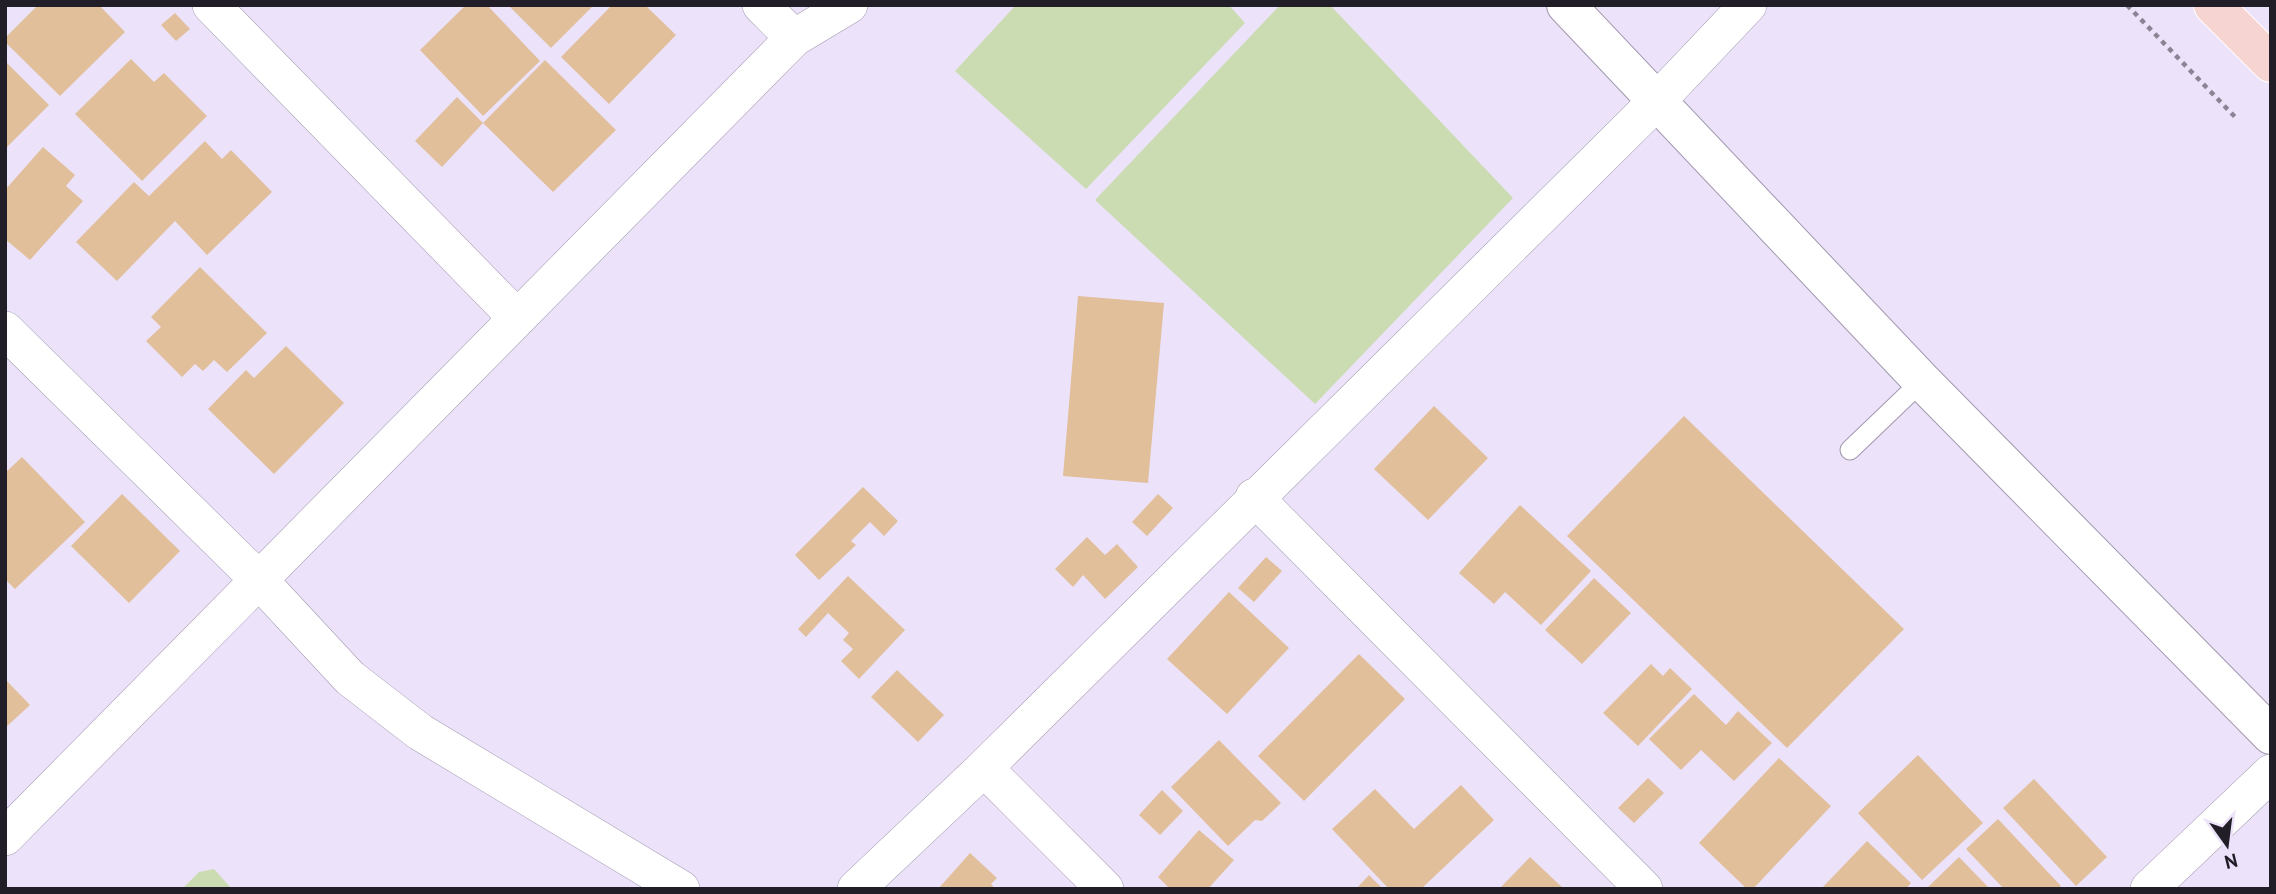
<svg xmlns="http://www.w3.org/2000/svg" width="2276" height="894" viewBox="0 0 2276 894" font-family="'PT Sans',sans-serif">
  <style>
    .green { fill: #cbdcb2 }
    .building { fill: #e1bf9b }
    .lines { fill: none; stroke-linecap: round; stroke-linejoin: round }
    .service-casing { stroke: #a299af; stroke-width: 21 }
    .minor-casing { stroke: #a299af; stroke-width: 38 }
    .tertiary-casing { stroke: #a299af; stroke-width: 40 }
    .primary-casing { stroke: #fff; stroke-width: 40 }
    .path { stroke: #8b8495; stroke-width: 4.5; stroke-dasharray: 5 5; stroke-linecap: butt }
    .service { stroke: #fff; stroke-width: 19 }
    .minor { stroke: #fff; stroke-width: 37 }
    .tertiary { stroke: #fff; stroke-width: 38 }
    .primary { stroke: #f5d4d2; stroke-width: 38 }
  </style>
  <rect width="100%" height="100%" fill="#ece2fa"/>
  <path class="green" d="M1016 5H1229L1245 23 1086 189 955 71Z
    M1280 5H1330L1513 198 1315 404 1095 200Z
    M214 869 232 889H182L199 872Z"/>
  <path class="building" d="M38 5H99L125 32 60 96 5 42V38Z
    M466 5H487L540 61 483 116 420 50Z
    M508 5H594L551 48Z
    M612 5H645L676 35 609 104 561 57Z
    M175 13 190 29 176 41 161 25Z
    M131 59 154 82 164 73 207 116 142 181 75 114Z
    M545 60 616 130 553 192 483 123Z
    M5 61 49 105 5 149Z
    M457 97 483 123 442 167 415 141Z
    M205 141 222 159 231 150 272 192 207 255 175 221 117 281 76 242 134 182 149 196Z
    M43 147 75 175 66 186 83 201 30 260 5 239V190Z
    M200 267 267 333 227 372 214 360 203 371 195 364 182 377 146 341 161 327 151 317Z
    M1078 296 1164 303 1148 483 1063 476Z
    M286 346 344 403 274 474 208 409 246 370 254 378Z
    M1434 406 1488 458 1428 520 1374 469Z
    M1684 416 1904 629 1787 748 1567 536Z
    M22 457 85 522 15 589 5 579V473Z
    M863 487 898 521 884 536 870 522 851 541 856 545 819 580 795 555Z
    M122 494 180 551 129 603 71 546Z
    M1158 494 1173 508 1147 536 1132 522Z
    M1520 505 1591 571 1541 625 1505 592 1494 604 1459 573Z
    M1087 537 1105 555 1117 544 1138 567 1105 599 1083 575 1073 587 1055 569Z
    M1266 557 1282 571 1254 602 1238 588Z
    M848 576 905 630 859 679 841 661 853 649 843 640 849 633 828 613 806 637 798 629Z
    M1594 578 1631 613 1582 664 1545 630Z
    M1229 592 1289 648 1227 714 1167 659Z
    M1359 654 1405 699 1304 801 1258 756Z
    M1651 664 1663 676 1670 668 1692 689 1638 746 1603 713Z
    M897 670 944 715 918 742 871 697Z
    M5 679 30 705 5 728Z
    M1694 694 1726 725 1738 711 1772 743 1734 781 1701 750 1681 770 1649 739Z
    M1219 740 1281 803 1262 821 1255 820 1228 846 1171 787Z
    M1918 755 1983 823 1922 880 1858 813Z
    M1779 758 1831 806 1753 889H1747L1699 843Z
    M1648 778 1664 793 1634 823 1618 808Z
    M2034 779 2107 857 2076 886 2003 808Z
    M1461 785 1494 820 1421 889H1389L1332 829 1375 789 1414 829Z
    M1162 790 1183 811 1160 835 1139 815Z
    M1998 819 2061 886 2058 889H2004L1966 849Z
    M1199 830 1234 860 1208 889H1170L1158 877Z
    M1867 841 1911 883 1906 889H1821Z
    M970 853 997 878 991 884 995 889H938Z
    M1530 857 1564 889H1499Z
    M1959 857 1990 889H1926Z
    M1369 875 1383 889H1356Z"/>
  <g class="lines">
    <g class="service-casing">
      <path id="service" d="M1850 450 1922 381"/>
    </g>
    <g class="minor-casing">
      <path id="minor" d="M211 5 516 317
        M761 5 794 38
        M5 330 259 580 350 678 420 732 681 889
        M1254 497 1644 889
        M5 837 794 38 849 5
        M856 889 984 768
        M1105 889 984 768 1656 102 1748 5
        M2149 889 2271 773"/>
    </g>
    <g class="tertiary-casing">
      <path id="tertiary" d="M1566 5 1922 381 2271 735"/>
    </g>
    <g class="primary-casing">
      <path id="primary" d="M2213 5 2271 63"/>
    </g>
    <path class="path" d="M2127 5 2237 119"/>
    <use href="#service" class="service"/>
    <use href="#minor" class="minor"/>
    <use href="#tertiary" class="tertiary"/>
    <use href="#primary" class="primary"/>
  </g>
  <rect width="2276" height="894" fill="none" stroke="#221e27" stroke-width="14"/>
  <g transform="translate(2227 845) rotate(166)" stroke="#ece2fa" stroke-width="5" paint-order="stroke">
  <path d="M0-5L12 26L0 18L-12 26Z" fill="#221e27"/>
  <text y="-10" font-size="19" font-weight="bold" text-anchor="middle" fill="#221e27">N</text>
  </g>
</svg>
